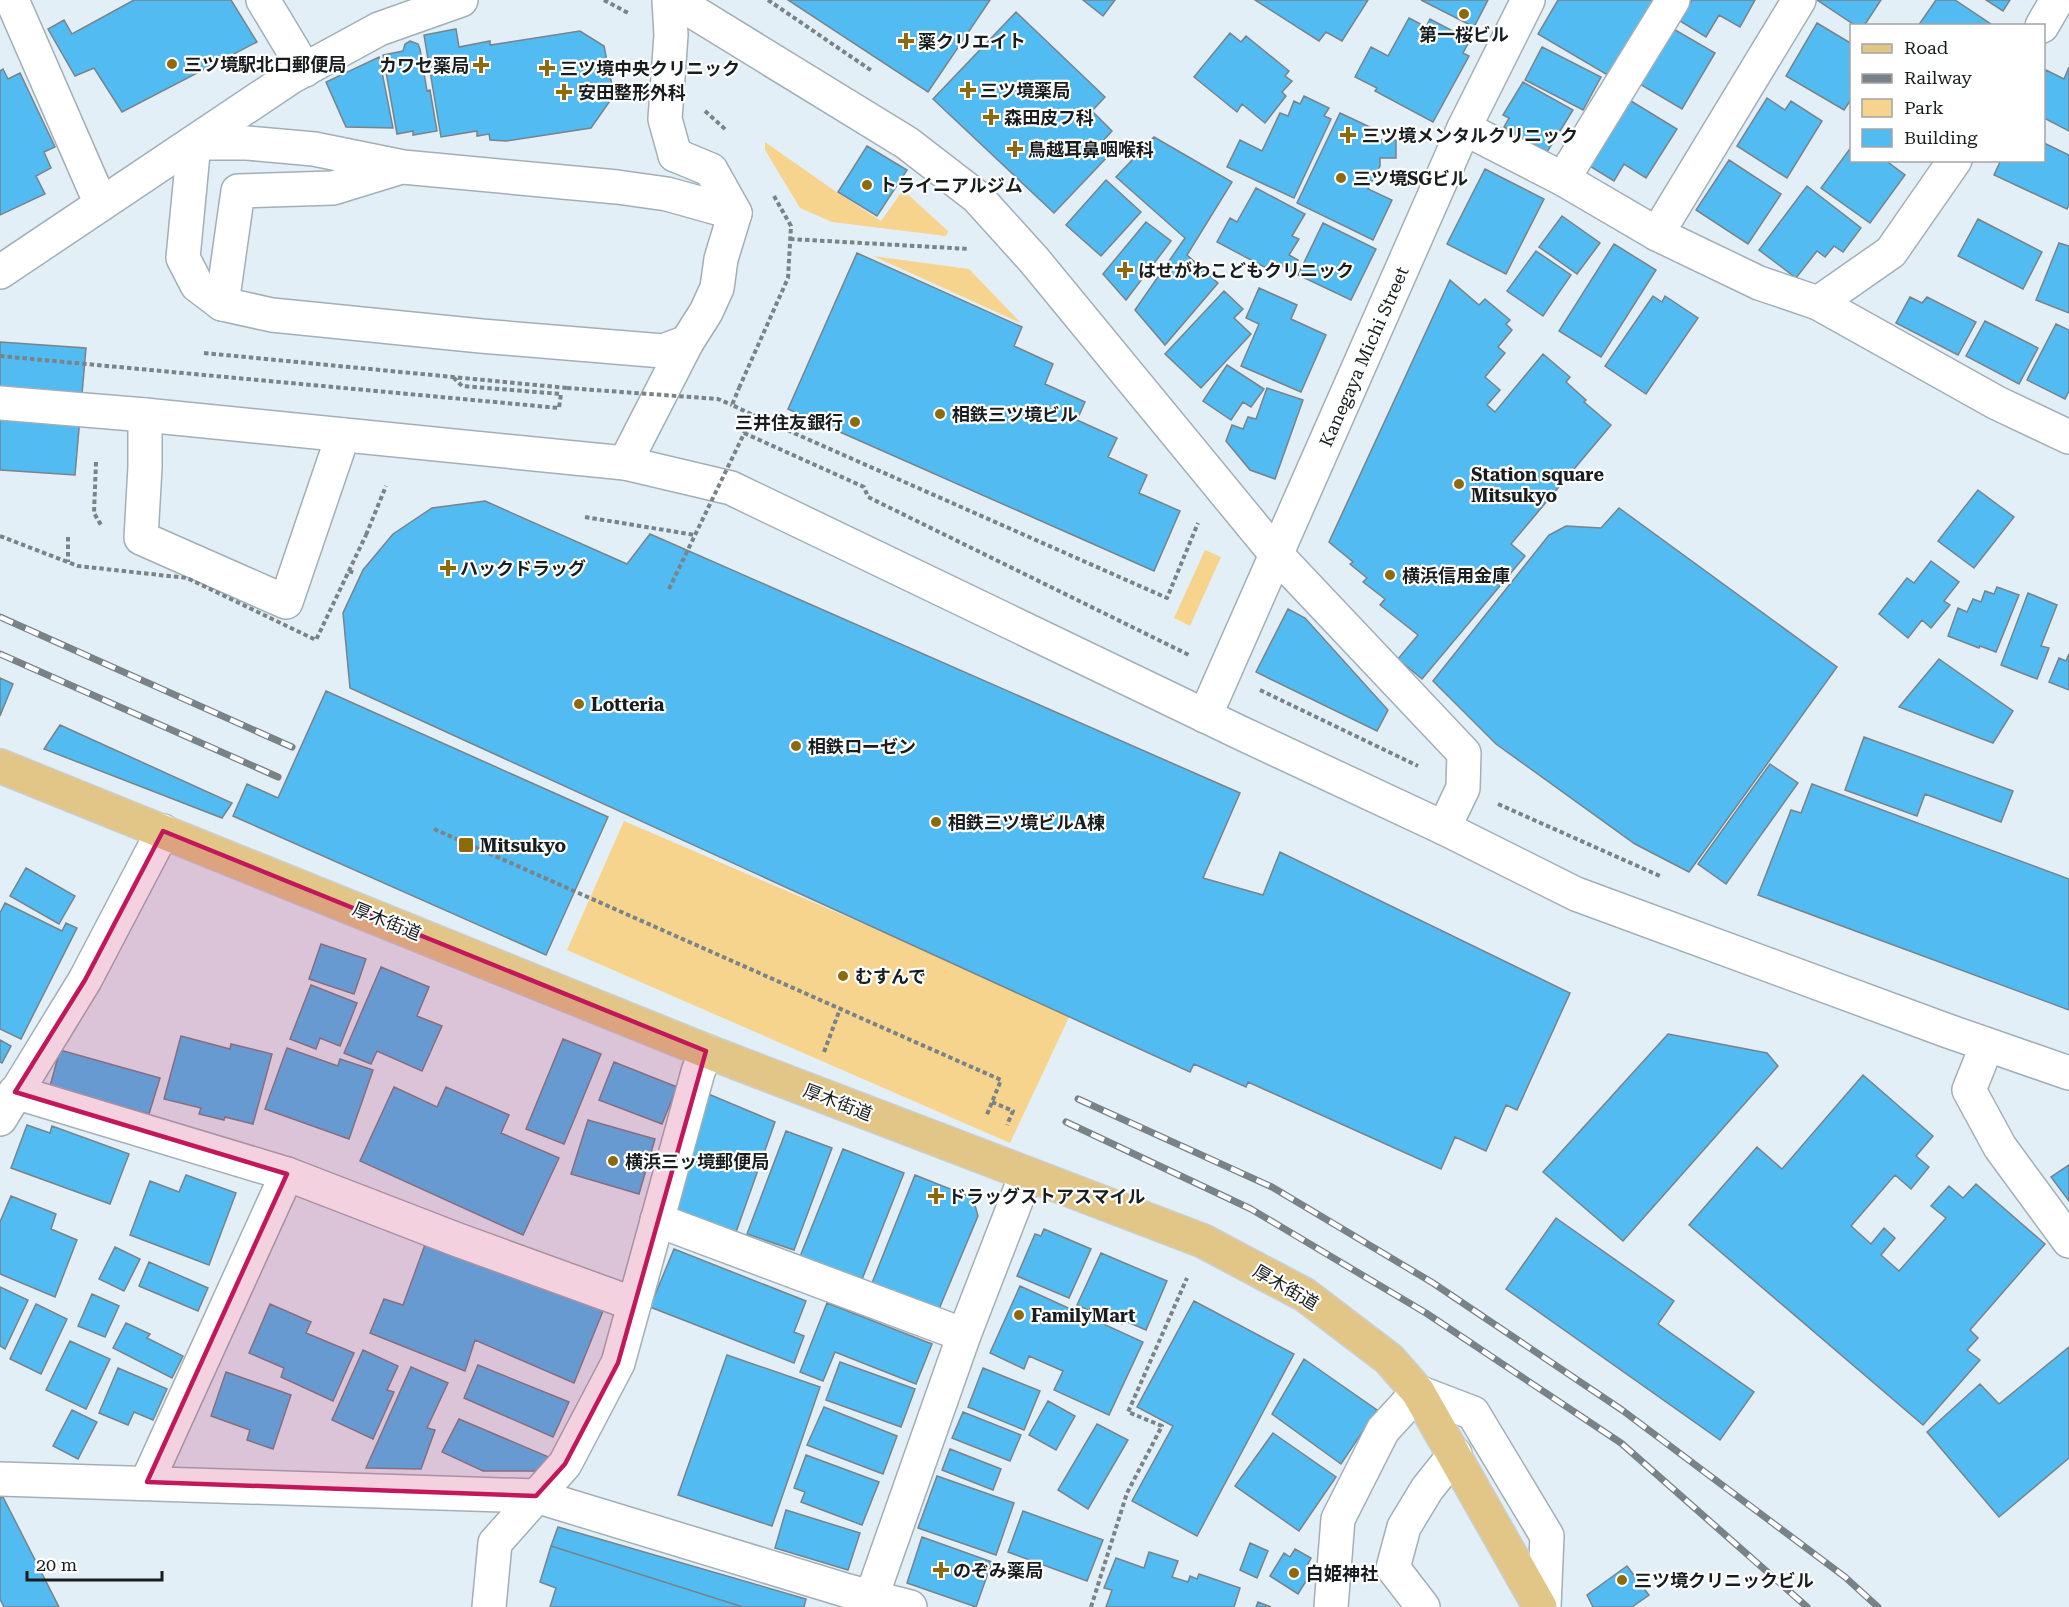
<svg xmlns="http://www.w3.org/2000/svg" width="2069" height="1607" viewBox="0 0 2069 1607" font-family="'Roboto Serif','Noto Sans JP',serif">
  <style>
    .green { fill: #f7d48d }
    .building { fill: #52bbf1; stroke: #78838a; stroke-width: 1.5 }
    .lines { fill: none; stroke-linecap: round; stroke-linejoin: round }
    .minor-casing { stroke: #a3afb6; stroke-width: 36 }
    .major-casing { stroke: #cccdce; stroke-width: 36 }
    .path { stroke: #7a8388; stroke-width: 4; stroke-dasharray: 4.5 3; stroke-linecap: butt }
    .minor { stroke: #fff; stroke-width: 33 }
    .major { stroke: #e1c687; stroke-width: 33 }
    .rail-casing { stroke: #798287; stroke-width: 7 }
    .rail { stroke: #fff; stroke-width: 4.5; stroke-dasharray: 14; stroke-linecap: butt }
    .path-bridge { stroke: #7a8388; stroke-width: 4; stroke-dasharray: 4.5 3; stroke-linecap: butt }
    .marked { fill: #c2185b; fill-opacity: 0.2; stroke: #c2185b; stroke-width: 4.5; stroke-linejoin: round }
    .poi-dot { fill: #8d6a0d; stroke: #fff; stroke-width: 2 }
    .labels { text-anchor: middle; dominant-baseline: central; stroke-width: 4.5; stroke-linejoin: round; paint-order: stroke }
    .poi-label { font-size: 18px; font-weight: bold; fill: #181d1f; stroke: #fff; text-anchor: start }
    .street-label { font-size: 18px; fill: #181d1f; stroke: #fff }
  </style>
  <rect width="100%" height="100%" fill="#e2eff7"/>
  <path class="green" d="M765 142 835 191 881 221 903 190 948 231 946 236 832 222 800 208 765 150Z
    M873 256 969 269 1021 323Z
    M1205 550 1221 557 1190 626 1174 618Z
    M624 821 1071 1013 1010 1143 567 950Z"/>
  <path class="building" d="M134 0H231L257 42 122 112 94 68 75 76 48 29 64 20 72 34Z
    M788 0H990L928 92Z
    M1083 0H1115L1103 16Z
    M1255 0H1368L1342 41 1326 32 1319 41Z
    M1421 0H1488L1474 27Z
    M1558 0H1654L1611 77 1538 34Z
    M1692 0H1755L1740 27 1719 15 1706 37 1680 21Z
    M1817 0H1881L1864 26H1856Z
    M1936 0H1955L1994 26H1918Z
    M1986 0H2010L2003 11Z
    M1016 12 1105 97 1092 111 1112 131 1102 142 1112 152 1054 213 933 99Z
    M1409 18 1426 27 1430 19 1470 40 1463 53 1469 56 1433 122 1375 91 1377 88 1355 77 1371 47 1388 56Z
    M1817 23 1852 44V98L1844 110 1786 76Z
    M1670 27 1715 53 1682 109 1638 83Z
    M456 29 459 47 490 41V45L580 31 604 46 614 95 591 128 506 141 490 140 489 134 477 136V131L441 137 424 35Z
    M1230 33 1241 42 1246 36 1289 71 1285 76 1292 81 1282 92 1286 96 1265 123 1242 104 1237 112 1194 77Z
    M410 41 418 44 420 49 427 91 430 90 437 131 413 135V131L397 134 383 55 403 51 405 44Z
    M1542 47 1601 77 1583 110 1525 80Z
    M379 57 393 128 346 127 326 82Z
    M2069 67V131L2044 118V74L2046 70 2064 79Z
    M3 69 8 79 20 73 55 147 44 152 51 168 36 176 45 194 0 215V71Z
    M1523 82 1573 110 1547 152 1504 127 1509 118 1503 115Z
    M1304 96 1329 108 1324 116 1331 119 1294 198 1227 167 1240 140 1262 151 1280 113 1288 116 1294 101 1300 104Z
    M1626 98 1677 129 1646 178 1624 164 1614 181 1588 165Z
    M1767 98 1785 110 1791 101 1822 121 1787 178 1737 146Z
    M1340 113 1372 128V140H1396V158H1380V166L1368 189 1392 200 1373 240 1297 203Z
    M1154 137 1232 182 1187 255 1218 283 1165 345 1135 310 1185 238 1116 177Z
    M2044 143 2069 155V205L2067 209 1994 175 2001 160H2044Z
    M867 146 907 170 877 216 838 192Z
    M1852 146V160H1885L1905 175 1870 223 1821 188Z
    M1729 160 1781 194 1748 244 1696 210Z
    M1485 169 1544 199 1506 274 1447 244Z
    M1106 180 1141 212 1101 256 1066 225Z
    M1807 186 1861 228 1843 252 1834 246 1825 257 1817 251 1796 278 1759 250Z
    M1256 188 1305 214 1292 236 1299 239 1289 255 1298 260 1291 271 1274 261 1270 270 1217 242 1230 218 1237 222Z
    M1562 216 1600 243 1577 274 1539 247Z
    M1978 219 2042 252 2023 289 1958 256Z
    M1146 222 1171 241 1126 300 1103 274Z
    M1323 223 1376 249 1351 300 1298 275Z
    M2059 243 2069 246V313L2036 300Z
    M1614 244 1656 270 1601 357 1559 331Z
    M1536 251 1571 275 1543 316 1507 291Z
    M857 253 1022 327 1014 346 1053 364 1045 384 1085 402 1077 420 1117 438 1108 457 1147 475 1139 493 1180 511 1154 571 788 409Z
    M1450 280 1479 305 1485 299 1510 320 1506 324 1512 330 1498 347 1505 353 1485 377 1500 390 1487 405 1495 412 1543 354 1570 377 1566 382 1586 400 1584 402 1611 425 1511 544 1525 556 1422 679 1398 659 1418 635 1380 605 1385 599 1363 582 1367 578 1350 564 1353 562 1329 542Z
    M1259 288 1297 305 1291 319 1326 335 1301 392 1241 366 1259 324 1246 318Z
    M1224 291 1243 309 1234 318 1251 334 1201 388 1165 354Z
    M1653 296 1662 302 1665 296 1698 318 1646 394 1605 366Z
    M1910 297 1922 303 1927 297 1976 322 1958 355 1896 323Z
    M1985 321 2038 348 2019 384 1966 356Z
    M2056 324 2069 330V391L2065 399 2027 380Z
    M0 342 86 348 75 475 0 470Z
    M1227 365 1264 389 1251 407 1243 402 1231 420 1203 401Z
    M1267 388 1303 400 1275 479 1250 470 1226 441 1232 425 1243 429 1248 417 1256 419Z
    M1978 490 2014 517 1974 568 1938 541Z
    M485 501 627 564 650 534 1240 793 1203 878 1263 895 1280 852 1570 993 1517 1110 1506 1105 1486 1151 1455 1137 1441 1169 1248 1082 1246 1087 1194 1064 1190 1072 350 688 343 613 363 570 393 534 432 508Z
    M1619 508 1837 667 1689 872 1635 844 1496 744 1433 681 1549 535 1566 526 1601 528Z
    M1931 561 1959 582 1944 601 1950 605 1931 628 1922 620 1908 638 1879 614 1907 578 1914 583Z
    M1997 587 2019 595 1996 652 1980 646 1979 648 1948 636 1958 608 1967 612 1973 599 1981 602 1985 591 1994 594Z
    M2028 593 2057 605 2041 646 2049 648 2037 679 2001 665Z
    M1288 609 1305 618 1388 710 1377 731 1256 672Z
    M2069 654V690L2049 682 2059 658 2066 661Z
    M1939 659 2013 711 1993 743 1899 707Z
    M0 678 13 684 0 716Z
    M326 691 608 817 546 955 233 816 247 784 278 798Z
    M60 725 232 803 222 818 44 749Z
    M1864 737 2013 791 2001 822 1925 794 1917 816 1845 790Z
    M1770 764 1798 783 1726 884 1698 864Z
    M1812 784 2069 879V1010L1758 895 1791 810 1801 813Z
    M26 868 75 896 59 924 10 896Z
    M5 903 62 931 66 923 77 928 21 1039 0 1029V913Z
    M321 944 366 959 354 994 309 979Z
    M381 967 429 987 417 1016 442 1026 422 1071 377 1051 371 1064 344 1053Z
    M311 985 357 1003 340 1046 320 1038 316 1049 290 1039Z
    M1668 1034 1767 1053 1778 1066 1623 1241 1543 1172Z
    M181 1036 230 1049 231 1044 272 1054 253 1124 225 1117 224 1120 199 1114 201 1108 164 1099Z
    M563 1039 601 1054 564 1144 526 1129Z
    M0 1040 11 1046 2 1063 0 1062Z
    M287 1048 338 1066 340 1059 373 1070 349 1139 265 1109Z
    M60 1050 160 1078 149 1114 50 1086Z
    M614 1062 677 1087 662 1124 599 1100Z
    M1863 1075 1933 1136 1916 1156 1929 1167 1911 1189 1895 1175 1851 1226 1871 1244 1884 1228 1895 1238 1881 1255 1899 1271 1946 1218 1931 1206 1949 1186 1963 1198 1976 1184 2045 1244 1970 1330 1978 1338 1967 1350 1980 1360 1923 1425 1689 1225 1757 1147 1782 1169Z
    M394 1087 437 1107 446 1087 509 1115 501 1133 559 1158 523 1235 360 1161Z
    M706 1093 775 1122 735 1235 677 1210Z
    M588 1120 655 1139 639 1194 571 1174Z
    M27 1125 50 1133 52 1126 129 1154 110 1204 11 1168Z
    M786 1131 832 1148 794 1250 747 1234Z
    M843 1149 904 1173 861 1282 799 1259Z
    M2069 1165V1201L2051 1177Z
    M186 1175 236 1193 209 1265 130 1235 150 1181 179 1192Z
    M915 1175 973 1198 978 1216 939 1309 872 1283Z
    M11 1196 56 1214 51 1229 77 1240 55 1297 0 1274V1222Z
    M1556 1218 1674 1301 1658 1324 1754 1392 1720 1440 1506 1289Z
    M1044 1229 1091 1249 1069 1298 1017 1276 1035 1234 1041 1236Z
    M426 1242 603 1311 574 1383 475 1340 465 1371 370 1333 384 1299 403 1305Z
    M115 1247 140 1259 124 1291 99 1279Z
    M674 1249 806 1301 794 1332 804 1336 794 1363 650 1307Z
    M1101 1253 1167 1281 1146 1330 1123 1320 1122 1324 1077 1305Z
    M149 1262 208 1288 198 1311 139 1286Z
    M1020 1286 1143 1342 1109 1415 1054 1390 1063 1371 1029 1356 1024 1369 990 1353Z
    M0 1287 28 1300 5 1349 0 1346Z
    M92 1294 119 1306 105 1337 78 1326Z
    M1194 1301 1294 1354 1197 1536 1132 1501 1173 1426 1137 1407Z
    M827 1303 932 1344 916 1384 835 1352 823 1381 800 1372Z
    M36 1304 67 1319 41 1374 10 1359Z
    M270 1304 311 1322 306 1333 354 1353 333 1401 281 1377 284 1368 249 1353Z
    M126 1323 150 1334 147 1338 183 1356 172 1378 113 1348Z
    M70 1341 110 1359 86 1409 46 1390Z
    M2069 1347V1458L1999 1517 1927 1432 1980 1384 1999 1404Z
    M363 1350 398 1366 387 1390 394 1392 373 1439 332 1420Z
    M727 1355 820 1387 772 1526 678 1495Z
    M1304 1359 1377 1410 1341 1464 1272 1414Z
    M840 1362 915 1389 901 1427 826 1400Z
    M478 1365 569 1402 553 1437 464 1398Z
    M411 1367 448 1383 427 1428 435 1430 421 1469 366 1468Z
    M118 1368 167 1389 153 1420 134 1412 128 1425 99 1413Z
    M983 1368 1040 1391 1024 1430 968 1407Z
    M226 1372 291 1395 273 1449 247 1440 250 1430 211 1416Z
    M1048 1401 1075 1416 1056 1450 1029 1435Z
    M824 1407 897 1436 883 1474 807 1445Z
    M72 1410 97 1422 78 1459 53 1446Z
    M963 1412 1021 1435 1010 1461 952 1438Z
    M459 1419 551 1458 543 1471H483L442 1452Z
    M1097 1424 1128 1440 1088 1509 1058 1490Z
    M1273 1433 1336 1477 1299 1531 1235 1486Z
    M950 1449 1001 1469 993 1490 942 1470Z
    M806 1455 879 1482 862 1525 801 1502 805 1492 794 1488Z
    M937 1476 1014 1503 996 1555 918 1528Z
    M3 1497 59 1607H4L0 1599V1498Z
    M786 1510 860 1533 848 1570 775 1548Z
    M1023 1511 1103 1540 1087 1581 1008 1552Z
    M558 1527 806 1599 804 1607H743L551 1546Z
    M922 1537 992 1562 976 1607 907 1583Z
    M1250 1543 1268 1551 1257 1578 1240 1570Z
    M551 1546 743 1607H550L556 1588 540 1582Z
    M1295 1549 1311 1558 1307 1566 1313 1570 1298 1594 1270 1576 1284 1553 1290 1557Z
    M1149 1552 1178 1561 1172 1577 1188 1582 1190 1576 1197 1579 1199 1574 1240 1588 1234 1607H1106L1112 1590 1104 1588 1116 1558 1144 1568Z
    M1627 1566 1649 1595 1632 1607H1593L1587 1595Z
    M1258 1602 1271 1607H1256Z"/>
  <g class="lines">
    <g class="minor-casing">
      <g id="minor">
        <path d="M12 0 101 204"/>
        <path d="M263 0 305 70"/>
        <path d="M669 0 671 35 665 119 675 155"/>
        <path d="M674 0 907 143 977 197 1034 260 1275 553 1464 753 1463 788 1444 828"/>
        <path d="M2042 26 2057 0"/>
        <path d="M1464 128 1563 179 1657 234 1759 283 1818 303 1891 252 1955 160"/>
        <path d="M194 143 183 258 197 285 222 304 272 315 481 336 663 351 687 342"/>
        <path d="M194 143H247L314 149 403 167 617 187 667 194 735 213"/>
        <path d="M1563 179 1673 0"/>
        <path d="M1657 234 1799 0"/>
        <path d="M0 272 291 77 379 29 461 0"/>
        <path d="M1818 303 1997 403 2069 437"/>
        <path d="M222 304 238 191 333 188 398 168"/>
        <path d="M0 403 145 415 625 463 731 488 1243 734 1444 828 1576 894 1948 1031 2069 1073"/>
        <path d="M145 415V467L141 538 286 602 343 435"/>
        <path d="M625 463 687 342 706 312 717 288 721 259 735 213 711 170 675 155"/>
        <path id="s1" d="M1205 716 1464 128 1528 0"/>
        <path d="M1987 1045 1969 1090 2000 1147 2069 1241"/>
        <path d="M15 1092 287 1174 147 1482"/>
        <path d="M0 1119 85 980 163 831"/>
        <path d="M287 1174 458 1240 634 1304"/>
        <path d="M657 1220 964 1335"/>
        <path d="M0 1479 536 1496 848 1591 910 1607"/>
        <path d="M489 1607 495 1543 565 1464 618 1363 698 1072 706 1051"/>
        <path d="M868 1607 964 1335 1026 1175"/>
        <path d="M1331 1607 1338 1519 1383 1430 1418 1392 1473 1413 1547 1536 1544 1607"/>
        <path d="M1423 1607 1393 1568 1404 1527 1427 1489 1455 1454"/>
      </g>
    </g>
    <g class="major-casing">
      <path id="major" d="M0 766 706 1051 1203 1241 1305 1295 1389 1359 1418 1392 1540 1607"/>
    </g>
    <path class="path" d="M604 0 630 14
      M768 0 872 71
      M705 111 726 130
      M790 239 969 249
      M204 353 567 388
      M0 356 559 408 561 394 462 386 454 378
      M739 388 788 278 791 226 774 196
      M753 415 1167 598 1198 523
      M744 433 864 487 868 497 1189 655
      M96 462 94 513 101 525
      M585 517 695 535
      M366 535 386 486
      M68 537V562
      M349 571 354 573
      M1260 690 1418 766
      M1498 804 1660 876
      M434 829 1001 1080 986 1117
      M824 1052 840 1009
      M992 1102 1013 1111 1007 1125
      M1091 1607 1127 1493 1162 1426 1128 1412 1187 1278"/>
    <use href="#minor" class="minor"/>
    <use href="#major" class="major"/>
    <g class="rail-casing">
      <path id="rail" d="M0 617 292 747
        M0 654 278 777
        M1078 1099 1272 1187 1433 1283 1622 1410 1845 1577 1878 1607
        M1066 1122 1251 1209 1426 1313 1621 1443 1807 1607"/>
    </g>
    <use href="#rail" class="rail"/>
    <path class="path-bridge" d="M567 388 718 399 732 405
      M0 536 78 566 187 578 316 640 366 535
      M669 589 753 415 732 405 739 388"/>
  </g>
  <path class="marked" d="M163 831 706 1051 618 1363 565 1464 536 1496 147 1482 287 1174 15 1092 85 980Z"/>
  <g class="poi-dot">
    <circle cx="1464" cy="14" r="6"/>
    <path d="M903 32h6v6h6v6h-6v6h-6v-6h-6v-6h6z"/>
    <circle cx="172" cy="64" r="6"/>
    <path d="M478 56h6v6h6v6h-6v6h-6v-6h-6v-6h6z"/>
    <path d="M544 59h6v6h6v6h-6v6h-6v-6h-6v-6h6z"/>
    <path d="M965 81h6v6h6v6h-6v6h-6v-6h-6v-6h6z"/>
    <path d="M561 83h6v6h6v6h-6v6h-6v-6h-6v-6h6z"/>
    <path d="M988 108h6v6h6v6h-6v6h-6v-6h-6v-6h6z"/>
    <path d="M1345 126h6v6h6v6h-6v6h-6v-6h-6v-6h6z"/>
    <path d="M1012 140h6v6h6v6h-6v6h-6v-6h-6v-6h6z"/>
    <circle cx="1341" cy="178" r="6"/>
    <circle cx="867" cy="185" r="6"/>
    <path d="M1122 261h6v6h6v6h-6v6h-6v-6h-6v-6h6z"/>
    <circle cx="940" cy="414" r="6"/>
    <circle cx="855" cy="422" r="6"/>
    <circle cx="1459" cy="484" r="6"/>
    <path d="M445 559h6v6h6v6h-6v6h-6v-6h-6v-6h6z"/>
    <circle cx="1390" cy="575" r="6"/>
    <circle cx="579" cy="704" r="6"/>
    <circle cx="796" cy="746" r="6"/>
    <circle cx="936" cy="822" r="6"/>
    <rect x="458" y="837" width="16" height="16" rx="3"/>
    <circle cx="843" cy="976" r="6"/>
    <circle cx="613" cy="1161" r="6"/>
    <path d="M933 1187h6v6h6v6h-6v6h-6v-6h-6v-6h6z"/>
    <circle cx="1019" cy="1315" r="6"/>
    <path d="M938 1561h6v6h6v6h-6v6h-6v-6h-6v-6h6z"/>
    <circle cx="1294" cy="1573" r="6"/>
    <circle cx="1622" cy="1580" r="6"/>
  </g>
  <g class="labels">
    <g class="poi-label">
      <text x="1464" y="34" text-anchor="middle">第一桜ビル</text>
      <text x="918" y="41">薬クリエイト</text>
      <text x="184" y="64">三ツ境駅北口郵便局</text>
      <text x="469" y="65" text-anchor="end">カワセ薬局</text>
      <text x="560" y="68">三ツ境中央クリニック</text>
      <text x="980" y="90">三ツ境薬局</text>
      <text x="578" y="92">安田整形外科</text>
      <text x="1004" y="117">森田皮フ科</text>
      <text x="1362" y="135">三ツ境メンタルクリニック</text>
      <text x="1028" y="149">鳥越耳鼻咽喉科</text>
      <text x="1353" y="178">三ツ境SGビル</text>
      <text x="879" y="185">トライニアルジム</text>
      <text x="1138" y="270">はせがわこどもクリニック</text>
      <text x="952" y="414">相鉄三ツ境ビル</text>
      <text x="843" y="422" text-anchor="end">三井住友銀行</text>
      <text x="1471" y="474">Station square<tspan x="1471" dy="21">Mitsukyo</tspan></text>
      <text x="460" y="568">ハックドラッグ</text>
      <text x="1402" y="575">横浜信用金庫</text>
      <text x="591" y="704">Lotteria</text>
      <text x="808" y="746">相鉄ローゼン</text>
      <text x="948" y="822">相鉄三ツ境ビルA棟</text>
      <text x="480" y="845">Mitsukyo</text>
      <text x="855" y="976">むすんで</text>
      <text x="625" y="1161">横浜三ッ境郵便局</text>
      <text x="948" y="1196">ドラッグストアスマイル</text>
      <text x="1031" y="1315">FamilyMart</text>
      <text x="953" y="1570">のぞみ薬局</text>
      <text x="1306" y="1573">白姫神社</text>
      <text x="1634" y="1580">三ツ境クリニックビル</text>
    </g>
    <g class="street-label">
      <text stroke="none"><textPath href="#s1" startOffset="393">Kanegaya Michi Street</textPath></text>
      <text transform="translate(387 921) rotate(22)">厚木街道</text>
      <text transform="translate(838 1102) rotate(21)">厚木街道</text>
      <text transform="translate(1286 1287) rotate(30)">厚木街道</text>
    </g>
  </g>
  <rect x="1850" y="24" width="195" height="138" fill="#ffffff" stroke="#a3a5a5" stroke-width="1.5"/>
  <rect x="1862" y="44" width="30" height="9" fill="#e1c687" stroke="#a3a5a5" stroke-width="1.5"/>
  <text x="1904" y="54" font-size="18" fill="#181d1f">Road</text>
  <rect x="1862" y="74" width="30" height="9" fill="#798287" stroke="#a3a5a5" stroke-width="1.5"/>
  <text x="1904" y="84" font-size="18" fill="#181d1f">Railway</text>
  <rect x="1862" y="99" width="30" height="18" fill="#f7d48d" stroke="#a3a5a5" stroke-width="1.5"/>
  <text x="1904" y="114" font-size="18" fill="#181d1f">Park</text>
  <rect x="1862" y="129" width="30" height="18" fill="#52bbf1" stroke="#a3a5a5" stroke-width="1.5"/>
  <text x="1904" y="144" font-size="18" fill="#181d1f">Building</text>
  <path d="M27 1571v9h135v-9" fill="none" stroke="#181d1f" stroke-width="3"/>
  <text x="36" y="1571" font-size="18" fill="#181d1f" stroke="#ffffff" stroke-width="4.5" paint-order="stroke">20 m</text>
</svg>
